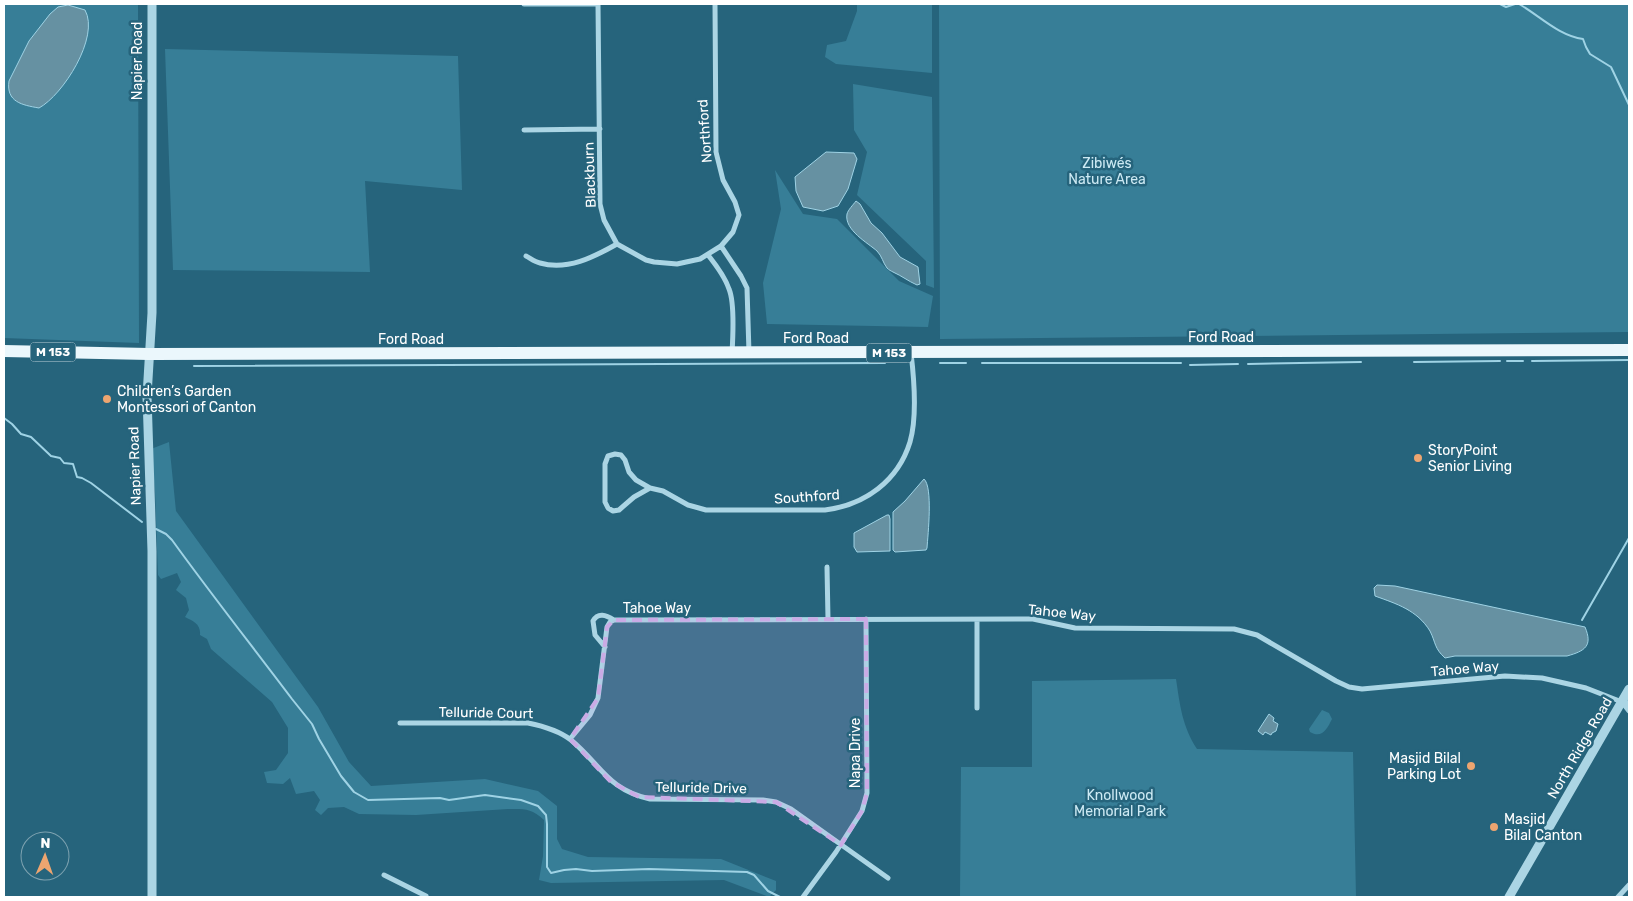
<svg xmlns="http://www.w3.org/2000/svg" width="1633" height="901" viewBox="0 0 1633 901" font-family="Rubik,sans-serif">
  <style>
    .green { fill: #377e97 }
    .water { fill: #6691a2; stroke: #9fd3e5 }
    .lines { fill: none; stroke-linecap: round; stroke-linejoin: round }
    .stream { stroke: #9fd3e5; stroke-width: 2 }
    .minor { stroke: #abd5e4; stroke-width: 5 }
    .tertiary { stroke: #abd5e4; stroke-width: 9 }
    .primary { stroke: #ebf7fc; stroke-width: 12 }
    .marked { fill: #caabe5; fill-opacity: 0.2; stroke: #caabe5; stroke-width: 4; stroke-dasharray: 10 6; stroke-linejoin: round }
    .poi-dot { fill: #eda570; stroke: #26647c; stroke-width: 2 }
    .labels { text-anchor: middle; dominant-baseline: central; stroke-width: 5; stroke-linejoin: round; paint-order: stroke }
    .shield { fill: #26647c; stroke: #bed0d8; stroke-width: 1 }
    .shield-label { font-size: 12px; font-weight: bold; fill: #fff }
    .street-label { font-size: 14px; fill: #fff; stroke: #26647c }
    .park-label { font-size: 14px; fill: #cdeaf4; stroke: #26647c }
    .poi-label { font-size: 14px; fill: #fff; stroke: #26647c; text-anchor: start }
  </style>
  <rect width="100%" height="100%" fill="#26647c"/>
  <path class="green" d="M4 4H138L139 343 4 338Z
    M857 4H932V73L836 64 825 57 827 45 846 41 857 11Z
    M939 4H1629V332L940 339Z
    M165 49 458 56 462 190 365 181 370 272 173 270Z
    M853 84 932 97 934 288 926 285V261L857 195 867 152 854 130Z
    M775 170 803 214 837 219 899 281 933 296 928 327 767 324 763 283 781 209Z
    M169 442 176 511 318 707 349 762 371 786 485 779 538 791 557 806V839L562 849 588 857 721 859 776 881V890L769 897 724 880 551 883 539 880 543 856 544 820C531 808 525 809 508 809L416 815 359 814 344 807 328 808 321 815 315 810 320 800 314 791 296 794 290 778 283 784 267 783 264 772 276 770 288 753V728L272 702 211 649 207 639 200 635C201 624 193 621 185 617L189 610 186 598 176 590 181 582 177 573 161 579 158 575 155 492 151 449Z
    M1176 679C1180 705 1182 726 1197 749L1353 752 1356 897H960L961 767H1032V681Z
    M1322 710 1329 713 1332 719C1327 729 1322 739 1310 732L1309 729Z"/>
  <path class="water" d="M68 5 85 10C100 37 63 95 39 108 22 105 6 102 9 81L29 41 50 14 58 7Z
    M826 152 854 153 857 159 848 189 838 206 823 211 803 207 796 191 795 177Z
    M856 201 860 204 871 223 882 233 900 257 918 267 920 284 917 285C908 281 902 276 893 272 891 271 889 270 887 268 883 263 882 256 877 251 868 243 844 230 847 214 848 210 853 205 856 201Z
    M924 479C933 487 928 534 927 548L926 550 895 552 893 550V512L905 501Z
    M887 515H889L890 519V551L857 552 854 547V533Z
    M1377 585 1395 586 1585 627C1593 646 1585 651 1567 656H1455L1445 658C1434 648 1436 643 1430 631 1417 610 1397 604 1375 596L1374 588Z
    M1269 714 1274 718 1273 721 1278 724 1276 731 1272 733 1271 735 1265 732 1263 735 1258 731Z"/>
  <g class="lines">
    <path class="stream" d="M1500 4 1506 7 1515 4
      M1519 4C1540 16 1559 36 1583 39L1586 47 1590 54 1611 67 1629 105
      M1507 361H1523
      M1532 361 1629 360
      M1414 362 1500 361
      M940 363H966
      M982 363H1181
      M1248 364 1361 362
      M1190 365 1238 364
      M194 366 885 363
      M4 418 12 424 21 434 31 437 51 456 60 458 64 463 73 464 77 477 82 478 91 483 142 522
      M156 529 166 534 172 540C211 594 252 646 292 699L312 724 319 739 341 776 354 792 368 800 440 798 449 800 485 795 521 800 538 806 546 815 547 824V867L551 873 564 870 576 869 592 871 649 869 747 872 754 875 768 891 780 897
      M1582 620 1629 538"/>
    <path class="minor" d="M524 4H598
      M598 4 600 204 604 220 617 244 646 260 654 262 677 264 700 259 721 246 733 232 739 215 735 202 723 180 716 152 715 4
      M524 130 600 129
      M721 246 741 276 747 288 749 353
      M708 255C716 265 725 277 729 289 735 303 733 336 732 353
      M526 256C530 258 535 262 540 263 567 271 594 257 617 244
      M650 488 634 497 619 510 613 511 608 508 605 502V464L608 456 615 454 621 455 625 460 629 472 636 480 650 488 663 491 688 505 706 510H825C865 505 898 481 910 442 917 418 914 378 911 353
      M827 567 828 619
      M605 647 595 635 593 621C598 612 606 615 614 620
      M1622 702 1629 711
      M977 708V620
      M400 723H528C543 726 558 730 571 740 601 765 608 790 650 799L763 800 776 802 791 809 888 878
      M570 739 590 715 598 698 607 627 610 622 614 620 1033 619 1075 628 1234 629 1257 635 1336 681 1349 687 1362 689 1505 676 1542 678 1586 688 1622 702 1629 703
      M384 875 426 896
      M803 897 836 852 862 811 867 793 866 619
      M1618 897 1629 885"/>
    <path class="tertiary" d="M152 4V313L147 396 152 551V897
      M1509 897 1629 689"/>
    <path class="primary" d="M4 351 149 354 1629 350"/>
  </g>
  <path class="marked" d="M866 619 867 793 862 811 841 845 776 802 639 797 611 782 570 739 598 698 607 627 614 620Z"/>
  <g class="poi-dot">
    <circle cx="107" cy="399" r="5"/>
    <circle cx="1418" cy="458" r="5"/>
    <circle cx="1471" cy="766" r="5"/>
    <circle cx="1494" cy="827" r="5"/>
  </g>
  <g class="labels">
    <g class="shield">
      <rect x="30.5" y="342.5" width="45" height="19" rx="4"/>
      <rect x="866.5" y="343.5" width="45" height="19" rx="4"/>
    </g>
    <g class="shield-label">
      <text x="53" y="352">M 153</text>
      <text x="889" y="353">M 153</text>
    </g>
    <g class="street-label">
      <text transform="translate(137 61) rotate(-90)">Napier Road</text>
      <text transform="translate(705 131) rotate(-94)">Northford</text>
      <text transform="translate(590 175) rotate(-92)">Blackburn</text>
      <text x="1221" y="337">Ford Road</text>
      <text x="816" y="338">Ford Road</text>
      <text x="411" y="339">Ford Road</text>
      <text transform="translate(135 466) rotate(-92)">Napier Road</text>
      <text transform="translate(807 497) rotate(-4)">Southford</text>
      <text x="657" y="608">Tahoe Way</text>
      <text transform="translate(1062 613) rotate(6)">Tahoe Way</text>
      <text transform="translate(1465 669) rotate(-5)">Tahoe Way</text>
      <text transform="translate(486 713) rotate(1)">Telluride Court</text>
      <text transform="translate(1580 748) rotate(-60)">North Ridge Road</text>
      <text transform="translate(855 753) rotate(-90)">Napa Drive</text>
      <text transform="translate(701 788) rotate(1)">Telluride Drive</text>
    </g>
    <g class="park-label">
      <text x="1107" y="163">Zibiwés<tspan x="1107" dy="16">Nature Area</tspan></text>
      <text x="1120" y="795">Knollwood<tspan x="1120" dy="16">Memorial Park</tspan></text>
    </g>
    <g class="poi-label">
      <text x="117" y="391">Children’s Garden<tspan x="117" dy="16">Montessori of Canton</tspan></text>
      <text x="1428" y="450">StoryPoint<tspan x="1428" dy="16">Senior Living</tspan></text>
      <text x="1461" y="758" text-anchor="end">Masjid Bilal<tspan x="1461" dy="16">Parking Lot</tspan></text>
      <text x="1504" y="819">Masjid<tspan x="1504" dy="16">Bilal Canton</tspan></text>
    </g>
  </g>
  <rect width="1633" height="901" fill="none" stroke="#ffffff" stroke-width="10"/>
  <g transform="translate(45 856) rotate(2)"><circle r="24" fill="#26647c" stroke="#7da2b0"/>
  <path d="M0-4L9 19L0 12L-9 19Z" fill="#eda570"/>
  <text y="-8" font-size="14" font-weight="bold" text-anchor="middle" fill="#ffffff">N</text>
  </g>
</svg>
